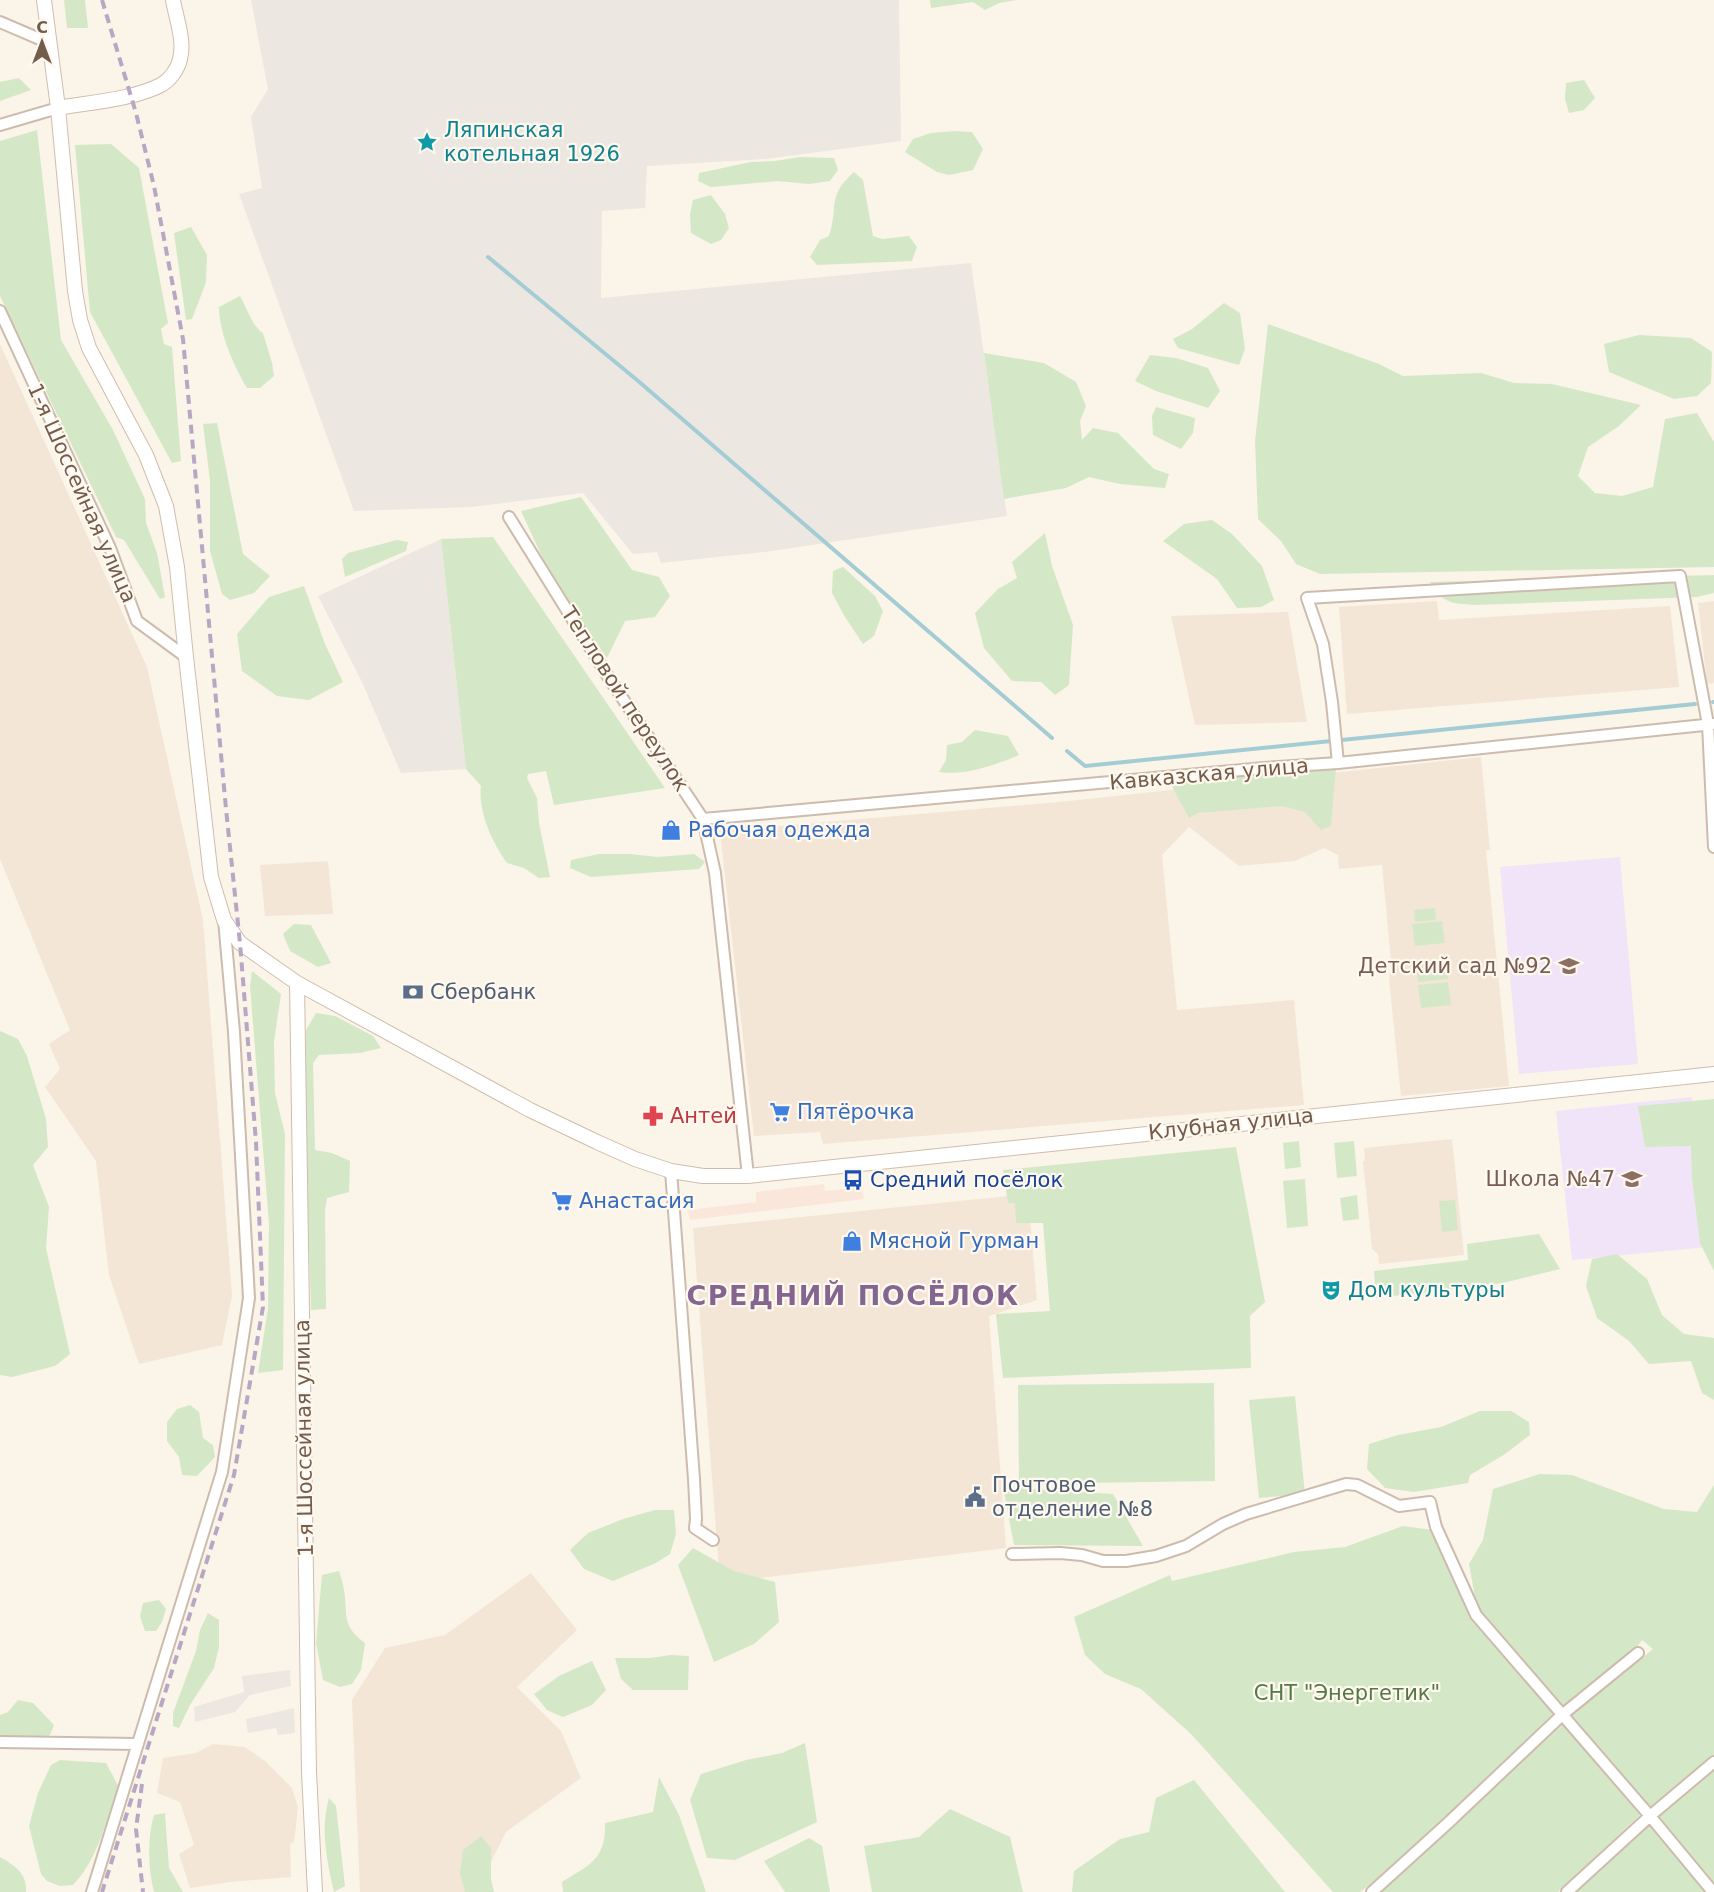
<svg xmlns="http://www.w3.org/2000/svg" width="1714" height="1892" viewBox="0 0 1714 1892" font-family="'DejaVu Sans',sans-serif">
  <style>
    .residential { fill: #f3e6d7 }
    .commercial { fill: #fbe6dc }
    .industrial { fill: #ece7e1 }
    .education { fill: #f1e4f8 }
    .green { fill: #d4e8c7 }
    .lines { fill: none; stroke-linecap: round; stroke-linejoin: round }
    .stream { stroke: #a4ccd5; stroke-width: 4 }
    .street-casing { stroke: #cdbcae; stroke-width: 14 }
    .secondary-casing { stroke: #cfbdac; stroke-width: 16 }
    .street { stroke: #fff; stroke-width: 10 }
    .secondary { stroke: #fff; stroke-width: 14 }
    .rail { stroke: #b8a6c5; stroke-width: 4; stroke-dasharray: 9 6; stroke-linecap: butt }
    .labels { text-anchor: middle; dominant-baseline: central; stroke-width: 4.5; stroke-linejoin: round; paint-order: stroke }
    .culture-label { font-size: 21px; fill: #0d838f; stroke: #fef8ee; text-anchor: start }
    .street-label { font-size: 21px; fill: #745c4d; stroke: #fef8ee }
    .shop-label { font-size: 21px; fill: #366cbe; stroke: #fef8ee; text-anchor: start }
    .education-label { font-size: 21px; fill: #785e54; stroke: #fef8ee; text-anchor: end }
    .service-label { font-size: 21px; fill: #4e5e75; stroke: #fef8ee; text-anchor: start }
    .health-label { font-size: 21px; fill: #be3a42; stroke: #fef8ee; text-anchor: start }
    .transit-label { font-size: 21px; fill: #164399; stroke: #fef8ee; text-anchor: start }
    .park-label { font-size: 21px; fill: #547946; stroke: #fef8ee }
    .district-label { font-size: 27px; font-weight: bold; letter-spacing: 1.5px; fill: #836590; stroke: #fef8ee }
  </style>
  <rect width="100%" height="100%" fill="#fbf4e8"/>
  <path class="residential" d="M0 344 147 667 203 920 232 1296 222 1345 139 1364 109 1275 96 1161 45 1087 60 1069 49 1044 70 1030 0 859Z
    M1437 601 1439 620 1670 606 1679 687 1347 714 1339 607Z
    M1714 601V683L1707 684 1698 603Z
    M1288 612 1307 722 1195 725 1171 616Z
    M1481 757 1490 850H1486L1509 1086 1401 1096 1389 979 1391 960 1382 865 1339 869 1338 855 1324 848 1295 861 1239 866 1189 827 1162 855 1177 1010 1294 1000 1304 1105 823 1144 820 1132 754 1136 720 831 1059 802Z
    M328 861 333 914 265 916 260 865Z
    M1452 1139 1464 1255 1379 1264 1378 1254 1372 1249 1363 1161H1365L1364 1148Z
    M1028 1194 1037 1300 989 1316 1006 1548 720 1583 693 1228Z
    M531 1573 577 1630 517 1687 561 1731 581 1778 506 1832 476 1892H360L352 1700 385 1648 445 1635Z
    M213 1744 245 1747 265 1761 292 1788 298 1808 294 1842 290 1844 291 1877 230 1882 190 1888 179 1854 194 1845 180 1802 157 1793 163 1758 196 1753Z"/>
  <path class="commercial" d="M824 1184 825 1191 862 1187 864 1199 690 1220 688 1210 756 1202V1192Z"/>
  <path class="industrial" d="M251 0H899L901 141 766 159 647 166 645 208 602 211 601 298 971 263 1007 516 765 552 661 563 657 552 633 554 583 493 471 507 354 511 239 194 262 188 251 117 268 89Z
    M441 539 466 769 401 773 362 682 318 596Z
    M290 1670 291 1686 250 1695 235 1712 195 1722 194 1707 244 1692 242 1676Z
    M294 1708 295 1733 278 1735 276 1728 248 1733 246 1719Z"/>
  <path class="education" d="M1620 857 1638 1064 1519 1074 1500 867Z
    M1692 1097 1708 1247 1572 1260 1556 1111Z"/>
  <path class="green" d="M64 0H85L88 28H67Z
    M930 0H1017L999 3 985 10 973 2 931 8Z
    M19 78 31 90 0 101V82Z
    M1584 80 1595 98 1584 110 1569 113 1565 99 1566 83Z
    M37 130 61 340 113 430 145 499 146 523 157 553 165 597 160 599 124 540 116 537 0 296V141Z
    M954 131 972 132 983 149 973 170 949 175 937 172 905 152 913 139 931 133Z
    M111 144 139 168 168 323 161 329 164 344 172 347 181 461 172 463 90 312 75 145Z
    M800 157 834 158 838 170 830 181 809 184 778 181 711 187 698 181 699 173 751 162 775 161Z
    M854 172 863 180 873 236 882 239 909 236 917 247 912 261 817 265 810 257 820 240 829 236C839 206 826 197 854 172Z
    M711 195 725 214 729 228 721 240 711 244 691 233 690 214 693 200Z
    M191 227 207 255 206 282 192 319 186 320 174 233Z
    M240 296C247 308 252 326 263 333L272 363 274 376 260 388H247C234 366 219 333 219 307Z
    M1224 303 1240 313 1245 349 1239 365 1178 348 1173 339 1192 329Z
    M1268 324 1379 364 1403 376 1481 373 1514 383 1552 384 1641 405 1619 426 1588 447 1578 476 1595 493 1622 496 1653 487 1665 419 1697 413 1714 442V567L1320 574 1296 564 1281 541 1258 519 1255 441Z
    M1639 335 1691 338 1712 352 1711 383 1697 396 1674 399 1609 372 1604 344Z
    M984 353 1044 363 1076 382 1086 406 1080 421 1082 440 1093 428 1118 433 1154 469 1169 474 1165 488 1120 484 1089 477 1066 488 1004 499Z
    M1150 355 1176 358 1208 368 1220 391 1208 408 1156 391 1135 381Z
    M1156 407 1195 418 1193 433 1181 449 1153 435 1152 416Z
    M217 423 243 554 270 576 254 593 230 600 222 594 210 551V481L203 424Z
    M581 497 632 570 659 577 670 596 655 617 625 621 607 658 555 585 521 511Z
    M1212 520 1232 534 1262 566 1274 600 1261 607 1237 608 1217 579 1163 541 1184 524Z
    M1045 533 1052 566 1073 625 1069 685 1055 695 1041 682 1012 681 984 648 975 613 998 589 1017 578 1012 562Z
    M493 537 665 788 554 805 546 771 528 774 527 778 537 798 539 823 550 877 539 878 524 868 507 863C492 842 478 812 481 786L466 769 441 539Z
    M397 540 408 542 406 551 345 577 342 559 348 553Z
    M843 567 875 596 883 611 874 636 863 644 845 617 832 593 833 571Z
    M1714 575V593L1697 597 1475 605C1450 603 1444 604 1430 582Z
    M304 586 325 644 343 682 309 700 277 696 242 671 237 634 269 597Z
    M975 730 1008 736 1019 755C994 765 966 776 939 772L946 760 947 745 962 742Z
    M1336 768 1331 826 1321 830 1305 812 1282 806 1198 813 1189 818 1170 783 1242 773Z
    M599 854H630L658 857 694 854 705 862 699 869 591 877 570 868 571 860Z
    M1435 908 1436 920 1415 922 1414 910Z
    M1442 921 1445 943 1415 946 1412 924Z
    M294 924 311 925 331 963 318 967 290 951 283 934Z
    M1446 963 1448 979 1418 982 1416 966Z
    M252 971 281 994 274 1042 275 1093 285 1134 283 1370 258 1373 268 1308 269 1224 250 986Z
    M1448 982 1451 1005 1421 1008 1418 985Z
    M316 1013 335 1016 373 1036 381 1048 360 1053 319 1055 313 1063 315 1150 332 1153 350 1161 349 1192 327 1198 325 1211 326 1309 311 1310 306 1155V1030Z
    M0 1031 18 1039 27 1056 46 1119 48 1147 33 1165 49 1207 46 1248 70 1354 55 1366 12 1377 0 1375Z
    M1714 1099V1271L1700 1243 1692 1179 1691 1146 1645 1147 1638 1106Z
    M1299 1141 1301 1167 1285 1169 1283 1143Z
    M1354 1141 1357 1176 1337 1178 1334 1143Z
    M1236 1147 1265 1302 1250 1316 1251 1368 1003 1378 996 1314 1050 1311 1043 1223H1016L1015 1203H1008L1003 1170Z
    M1305 1179 1308 1226 1287 1228 1283 1181Z
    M1357 1195 1359 1219 1343 1221 1340 1198Z
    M1455 1200 1458 1230 1442 1232 1439 1201Z
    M1539 1234 1560 1269 1503 1283 1376 1298 1374 1271 1468 1260 1467 1244Z
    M1617 1254 1647 1279 1662 1315 1684 1334 1714 1338V1400L1702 1393 1691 1361 1649 1364 1629 1341 1597 1318 1586 1286 1592 1259Z
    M1214 1383 1215 1481 1019 1484 1018 1385Z
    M1295 1396 1305 1494 1259 1498 1249 1400Z
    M190 1405 199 1412 203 1438 213 1445 215 1457 197 1476 182 1475 179 1457 167 1441V1422L177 1409Z
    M1480 1411H1511L1529 1422 1530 1435 1505 1454 1470 1475 1468 1483 1414 1492 1385 1488 1367 1469 1369 1444 1398 1435 1441 1427Z
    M1540 1474 1572 1475 1664 1509 1697 1512 1714 1485V1758L1654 1809H1648L1571 1716 1653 1649 1642 1640 1634 1651 1562 1708 1481 1614 1475 1597 1469 1564 1483 1540 1493 1489Z
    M1003 1487 1113 1494 1143 1546 1014 1545Z
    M655 1510H674L676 1534 670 1554 656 1563 613 1581 584 1569 570 1550 588 1533 623 1519Z
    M1403 1526 1432 1530 1469 1617 1554 1714 1388 1871 1360 1892H1333L1192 1735 1141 1689 1105 1674 1085 1655 1074 1617 1170 1575 1172 1581 1294 1552 1345 1547Z
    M693 1548 734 1571 775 1582 779 1622 754 1644 714 1662 678 1565Z
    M339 1571C341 1577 343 1584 344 1590 348 1616 341 1625 365 1643L361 1670 352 1684 340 1687 323 1680 316 1643 322 1575Z
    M159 1600 166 1609 162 1622 156 1631H145L140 1616 143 1603Z
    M208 1613 219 1620V1647L214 1668 190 1705 179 1728 173 1726V1713L196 1651 200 1630Z
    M671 1655 689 1656 688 1690H633L621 1679 615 1658H650Z
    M592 1661 606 1690 592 1705 563 1717 547 1710 534 1694 559 1676Z
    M18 1700 33 1703 54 1725 50 1735 37 1739 0 1738V1715L8 1712Z
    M1562 1723 1641 1814 1558 1892H1378Z
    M805 1743 817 1822 735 1860 707 1858 690 1800 701 1774 746 1760 782 1753Z
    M60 1760 106 1763 119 1787C105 1821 99 1858 73 1885L60 1886 47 1881 41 1874 29 1826 38 1793 51 1765Z
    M1714 1769V1883L1656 1817Z
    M659 1777 679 1815 706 1892H563L562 1882C589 1865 606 1860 605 1823L653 1812Z
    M1194 1780 1285 1892H1072L1074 1871 1120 1839 1149 1832 1156 1798Z
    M329 1798 336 1806 345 1886 334 1892C327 1862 320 1829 329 1798Z
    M950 1809 1010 1837 1023 1892H872L864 1846 919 1837Z
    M165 1813 169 1868 183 1892H154C148 1869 147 1838 154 1815Z
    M1650 1824 1707 1892H1573Z
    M481 1836 491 1848V1879L494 1892H465L460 1873 463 1850Z
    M809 1838 822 1846 830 1892H785L764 1861Z
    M0 1857C14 1865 28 1874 26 1892H0Z"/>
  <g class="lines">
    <path class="stream" d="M488 257 637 380 1052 738
      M1713 702H1714
      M1067 751 1085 766 1695 704"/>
    <g class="street-casing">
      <path id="street" d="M0 22 49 43
        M0 125 58 108
        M0 311 110 548 137 621 186 657
        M509 517 609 678 703 819 715 873 748 1176
        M1338 763 1332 702 1323 644 1307 598 1680 576 1708 724 1714 847
        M703 819 1264 768 1338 763 1714 724
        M671 1171 694 1479 696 1519 695 1528 713 1540
        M1012 1554 1060 1553 1082 1555 1103 1561H1126L1156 1556 1186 1546 1223 1524 1246 1514 1346 1484 1357 1485 1399 1506 1430 1502 1436 1527 1476 1615 1650 1816 1713 1892
        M0 1742 137 1744
        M92 1892 222 1472 249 1298 234 1032 224 920
        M1372 1892 1448 1823 1562 1715 1638 1653
        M1567 1892 1650 1816 1714 1762"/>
    </g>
    <g class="secondary-casing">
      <path id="secondary" d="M44 0 58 108 75 291 80 320 89 348 146 455 166 506 177 567 186 657 211 877 224 920 240 943 297 983 530 1110 597 1142 635 1159 671 1171 703 1176H748L1714 1074
        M58 108C91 102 131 100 161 85 170 80 178 69 180 59 185 41 176 18 173 0
        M297 983 309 1772 315 1892"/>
    </g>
    <use href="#street" class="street"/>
    <use href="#secondary" class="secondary"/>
    <path class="rail" d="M102 0 136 113 154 186 183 339 226 809 240 943 256 1142 263 1307 234 1475 102 1892
      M142 1784 136 1829 143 1892"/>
  </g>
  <defs>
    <g id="sight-bare" transform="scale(1.62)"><path d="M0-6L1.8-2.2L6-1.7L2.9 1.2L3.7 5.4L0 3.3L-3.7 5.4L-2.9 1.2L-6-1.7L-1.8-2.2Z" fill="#0f9aa8" stroke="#fef8ee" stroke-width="2.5" paint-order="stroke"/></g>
    <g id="shop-bare" transform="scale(1.62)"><path d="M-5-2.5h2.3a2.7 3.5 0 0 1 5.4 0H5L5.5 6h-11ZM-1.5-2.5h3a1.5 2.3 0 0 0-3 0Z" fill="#3f7fe0" stroke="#fef8ee" stroke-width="2.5" paint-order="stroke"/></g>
    <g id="school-bare" transform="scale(1.62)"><path d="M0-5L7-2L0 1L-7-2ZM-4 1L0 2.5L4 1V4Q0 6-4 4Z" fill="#8d6e63" stroke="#fef8ee" stroke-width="2.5" paint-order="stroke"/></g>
    <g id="bank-bare" transform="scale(1.62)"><path d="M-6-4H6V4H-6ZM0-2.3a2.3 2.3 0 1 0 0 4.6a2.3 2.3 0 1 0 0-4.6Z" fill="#5c6f8a" stroke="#fef8ee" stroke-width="2.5" paint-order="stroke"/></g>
    <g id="supermarket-bare" transform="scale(1.62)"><path d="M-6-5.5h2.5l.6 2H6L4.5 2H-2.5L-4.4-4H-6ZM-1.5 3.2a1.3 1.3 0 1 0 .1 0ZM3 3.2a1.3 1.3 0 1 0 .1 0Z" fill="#3f7fe0" stroke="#fef8ee" stroke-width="2.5" paint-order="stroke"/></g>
    <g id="pharmacy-bare" transform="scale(1.62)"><path d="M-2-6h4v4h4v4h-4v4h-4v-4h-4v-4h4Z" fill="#e0444e" stroke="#fef8ee" stroke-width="2.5" paint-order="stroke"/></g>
    <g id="bus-bare" transform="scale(1.62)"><path d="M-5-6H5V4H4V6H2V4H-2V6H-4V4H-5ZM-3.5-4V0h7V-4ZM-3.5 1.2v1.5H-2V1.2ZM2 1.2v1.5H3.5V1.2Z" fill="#1a4fb4" stroke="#fef8ee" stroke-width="2.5" paint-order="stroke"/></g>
    <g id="theatre-bare" transform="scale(1.62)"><path d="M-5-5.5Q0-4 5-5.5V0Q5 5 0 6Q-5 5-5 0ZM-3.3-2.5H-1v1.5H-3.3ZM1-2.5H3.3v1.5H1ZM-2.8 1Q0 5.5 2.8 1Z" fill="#0f9aa8" stroke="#fef8ee" stroke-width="2.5" paint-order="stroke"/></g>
    <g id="civic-bare" transform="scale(1.62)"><path d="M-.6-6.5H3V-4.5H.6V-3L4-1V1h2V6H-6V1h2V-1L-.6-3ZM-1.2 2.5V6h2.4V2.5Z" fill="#5c6f8a" stroke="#fef8ee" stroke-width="2.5" paint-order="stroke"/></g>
  </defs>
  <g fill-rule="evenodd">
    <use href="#sight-bare" x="427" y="142"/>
    <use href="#shop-bare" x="671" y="830"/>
    <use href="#school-bare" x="1569" y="966"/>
    <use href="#bank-bare" x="413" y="992"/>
    <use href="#supermarket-bare" x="780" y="1112"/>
    <use href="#pharmacy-bare" x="653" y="1116"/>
    <use href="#school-bare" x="1632" y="1179"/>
    <use href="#bus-bare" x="853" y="1180"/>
    <use href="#supermarket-bare" x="562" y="1201"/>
    <use href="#shop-bare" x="852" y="1241"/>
    <use href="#theatre-bare" x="1331" y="1290"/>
    <use href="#civic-bare" x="975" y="1497"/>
  </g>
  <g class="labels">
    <g class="culture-label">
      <text x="444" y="130">Ляпинская<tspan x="444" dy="24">котельная 1926</tspan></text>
      <text x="1348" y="1290">Дом культуры</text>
    </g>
    <g class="street-label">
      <text transform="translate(82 493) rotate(66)">1-я Шоссейная улица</text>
      <text transform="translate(625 699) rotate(57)">Тепловой переулок</text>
      <text transform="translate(1209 774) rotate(-5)">Кавказская улица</text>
      <text transform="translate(1231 1124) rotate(-6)">Клубная улица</text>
      <text transform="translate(304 1438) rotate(-91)">1-я Шоссейная улица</text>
    </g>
    <g class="shop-label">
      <text x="688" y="830">Рабочая одежда</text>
      <text x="797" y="1112">Пятёрочка</text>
      <text x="579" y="1201">Анастасия</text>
      <text x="869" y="1241">Мясной Гурман</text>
    </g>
    <g class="education-label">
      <text x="1552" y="966">Детский сад №92</text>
      <text x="1615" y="1179">Школа №47</text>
    </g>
    <g class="service-label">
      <text x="430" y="992">Сбербанк</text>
      <text x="992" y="1485">Почтовое<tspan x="992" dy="24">отделение №8</tspan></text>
    </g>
    <g class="health-label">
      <text x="670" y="1116">Антей</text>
    </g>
    <g class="transit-label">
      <text x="870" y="1180">Средний посёлок</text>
    </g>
    <g class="park-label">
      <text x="1347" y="1693">СНТ "Энергетик"</text>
    </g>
    <g class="district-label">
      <text x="853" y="1295">СРЕДНИЙ ПОСЁЛОК</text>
    </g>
  </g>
  <g transform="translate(42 42)" stroke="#fef8ee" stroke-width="4.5" paint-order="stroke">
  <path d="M0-4.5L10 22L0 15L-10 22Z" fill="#745c4d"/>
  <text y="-9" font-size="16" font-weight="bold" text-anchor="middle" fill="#745c4d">С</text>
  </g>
</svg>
